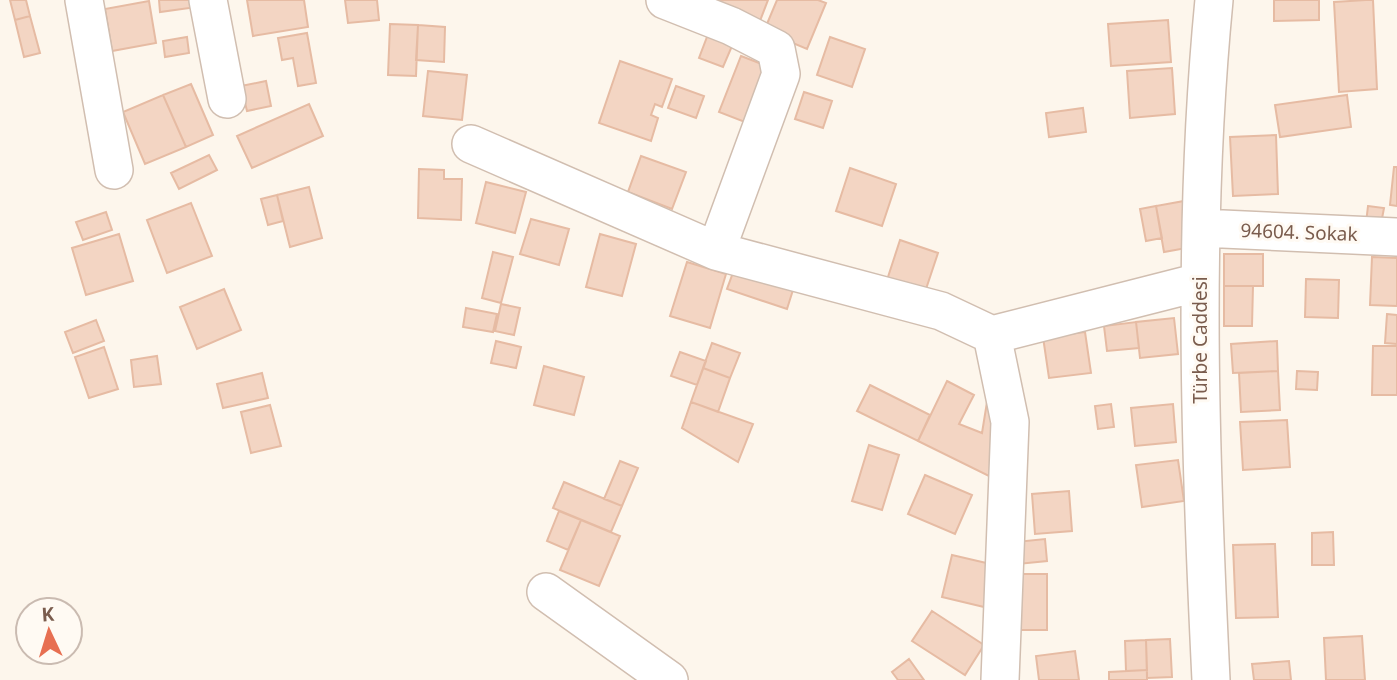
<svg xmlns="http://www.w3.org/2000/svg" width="1397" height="680" viewBox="0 0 1397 680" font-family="'Noto Sans',sans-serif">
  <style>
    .building { fill: #f3d5c3; stroke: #e6bba3; stroke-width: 2 }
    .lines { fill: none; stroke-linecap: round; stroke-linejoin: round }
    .minor-casing { stroke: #d1beb0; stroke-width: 40 }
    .minor { stroke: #fff; stroke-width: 37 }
    .labels { text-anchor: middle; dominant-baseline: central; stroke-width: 6; stroke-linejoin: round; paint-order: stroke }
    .street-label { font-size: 19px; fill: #7a5c4d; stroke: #fffaf3 }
  </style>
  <rect width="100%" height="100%" fill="#fdf6ec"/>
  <path class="building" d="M10 0H26L30 16 15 20Z
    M159 0H196L197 7 160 12Z
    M247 0H304L308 27 253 36Z
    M345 0H377L379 20 348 23Z
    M714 0H768L758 26Z
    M777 0H818L826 3 807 49 764 31Z
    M1274 0H1319V20L1274 21Z
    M1366 0H1373L1377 89 1339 92 1334 2Z
    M149 1 156 43 112 51 105 9Z
    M30 16 40 53 24 57 15 20Z
    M1168 20 1171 62 1111 66 1108 24Z
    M390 24 418 25 416 76 388 75Z
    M418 25 445 27 444 62 416 60Z
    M710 29 735 39 723 67 699 58Z
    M307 33 316 83 298 86 293 58 282 60 278 38Z
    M187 37 189 53 165 57 163 41Z
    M830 37 865 49 852 87 817 75Z
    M741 56 772 68 750 124 719 112Z
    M620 61 672 79 662 107 655 104 651 115 658 118 651 141 599 123Z
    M1172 68 1175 114 1130 118 1127 71Z
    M428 71 467 75 462 120 423 116Z
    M266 81 271 106 247 111 241 86Z
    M191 84 213 135 186 147 163 95Z
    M676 86 704 96 696 118 668 108Z
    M804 92 832 101 823 128 795 119Z
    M163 95 186 147 145 164 123 112Z
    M1347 95 1351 127 1280 137 1275 105Z
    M309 104 323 136 252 168 237 136Z
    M1083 108 1086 132 1049 137 1046 113Z
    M1276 135 1278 194 1233 196 1230 137Z
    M209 155 217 170 179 189 171 173Z
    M641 156 686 172 672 209 628 192Z
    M1394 167H1397V206L1390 205Z
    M850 168 896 184 882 226 836 211Z
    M419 169 444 170V179H462L461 220 418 218Z
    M486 182 526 192 515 233 476 223Z
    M309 187 322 238 290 247 277 195Z
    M277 195 283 221 268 225 261 199Z
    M1184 201 1192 247 1164 252 1156 206Z
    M191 203 212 256 167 273 147 220Z
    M1156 206 1162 238 1146 241 1140 209Z
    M1368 206 1384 208 1381 224 1366 223Z
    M106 212 112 230 83 240 76 222Z
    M531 219 569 229 559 265 520 254Z
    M119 234 133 281 86 295 72 248Z
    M600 234 636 244 622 296 586 287Z
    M900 240 938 253 925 292 887 280Z
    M493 252 513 257 501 303 482 298Z
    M1224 254H1263V286H1224Z
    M1372 257 1397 258V306L1370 305Z
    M687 262 726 274 710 328 670 316Z
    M734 270 793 290 787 309 727 289Z
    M1306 279 1339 280 1338 318 1305 317Z
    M1224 286H1253L1252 326H1224Z
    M224 289 241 330 197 349 180 307Z
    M501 304 520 308 514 335 495 331Z
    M466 308 497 314 493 332 463 327Z
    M1387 314 1397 315V344L1385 343Z
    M1174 318 1178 354 1140 358 1136 322Z
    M96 320 104 341 73 353 65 332Z
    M1136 322 1139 348 1107 351 1104 326Z
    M1085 332 1091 373 1049 378 1043 337Z
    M496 341 521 347 516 368 491 363Z
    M1277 341 1278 371 1233 373 1231 344Z
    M712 343 740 353 730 378 703 368Z
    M1373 346H1397V395H1372Z
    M104 347 118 389 89 398 75 357Z
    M680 352 706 361 697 385 671 376Z
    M157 356 161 384 134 387 131 360Z
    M544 366 584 377 574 415 534 405Z
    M703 368 730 378 718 412 691 402Z
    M1278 371 1280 410 1241 412 1239 373Z
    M1297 371 1318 372 1317 390 1296 389Z
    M262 373 268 398 223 408 217 384Z
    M947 381 974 395 959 424 982 433 987 402H1002L995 479 918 441Z
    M870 385 930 415 918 441 857 411Z
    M691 402 753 424 738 462 682 428Z
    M1111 404 1114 427 1098 429 1095 406Z
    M1173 404 1176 442 1135 446 1131 408Z
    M270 405 281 446 251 453 241 412Z
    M1287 420 1290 467 1243 470 1240 422Z
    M869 445 899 455 882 510 852 501Z
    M1178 460 1184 501 1142 507 1136 465Z
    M620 461 638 468 622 506 604 499Z
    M925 475 972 495 955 534 908 514Z
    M564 482 622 506 611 532 553 508Z
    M1069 491 1072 531 1035 534 1032 494Z
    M559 511 581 520 568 550 547 541Z
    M581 520 620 536 599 586 560 570Z
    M1333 532 1334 565H1312V533Z
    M1045 539 1047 561 1018 564 1016 542Z
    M1275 544 1278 617 1236 618 1233 545Z
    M952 555 995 565 984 607 942 597Z
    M1016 574H1047V630H1016Z
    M932 611 984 645 965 675 912 641Z
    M1362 636 1365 680H1326L1324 638Z
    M1170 639 1172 677 1147 678 1146 640Z
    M1146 640 1147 670 1126 671 1125 641Z
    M1075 651 1079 680H1039L1036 656Z
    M909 659 924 680H898L892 672Z
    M1289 661 1291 680H1254L1252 664Z
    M1147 670V680H1109V672Z"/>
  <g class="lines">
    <g class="minor-casing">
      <path id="minor" d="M84 0 114 170
        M208 0 227 99
        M665 0 731 26 776 49 781 74 716 251
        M471 144 716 251 941 311 992 335 1200 282
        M1201 228 1397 237
        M992 335 1010 422 1000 680
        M546 592 669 680
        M1211 680C1200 453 1192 226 1214 0"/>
    </g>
    <use href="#minor" class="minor"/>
  </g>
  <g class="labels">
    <g class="street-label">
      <text transform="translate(1299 232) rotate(2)">94604. Sokak</text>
      <text transform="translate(1200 340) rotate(-90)">Türbe Caddesi</text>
    </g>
  </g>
  <g transform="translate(49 631) rotate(356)"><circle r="33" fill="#fffaf3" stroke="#cabbb1" stroke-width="2"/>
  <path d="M0-5L12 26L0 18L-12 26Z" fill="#e76f51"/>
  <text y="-10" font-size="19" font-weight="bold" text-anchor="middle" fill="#7a5c4d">K</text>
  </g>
</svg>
